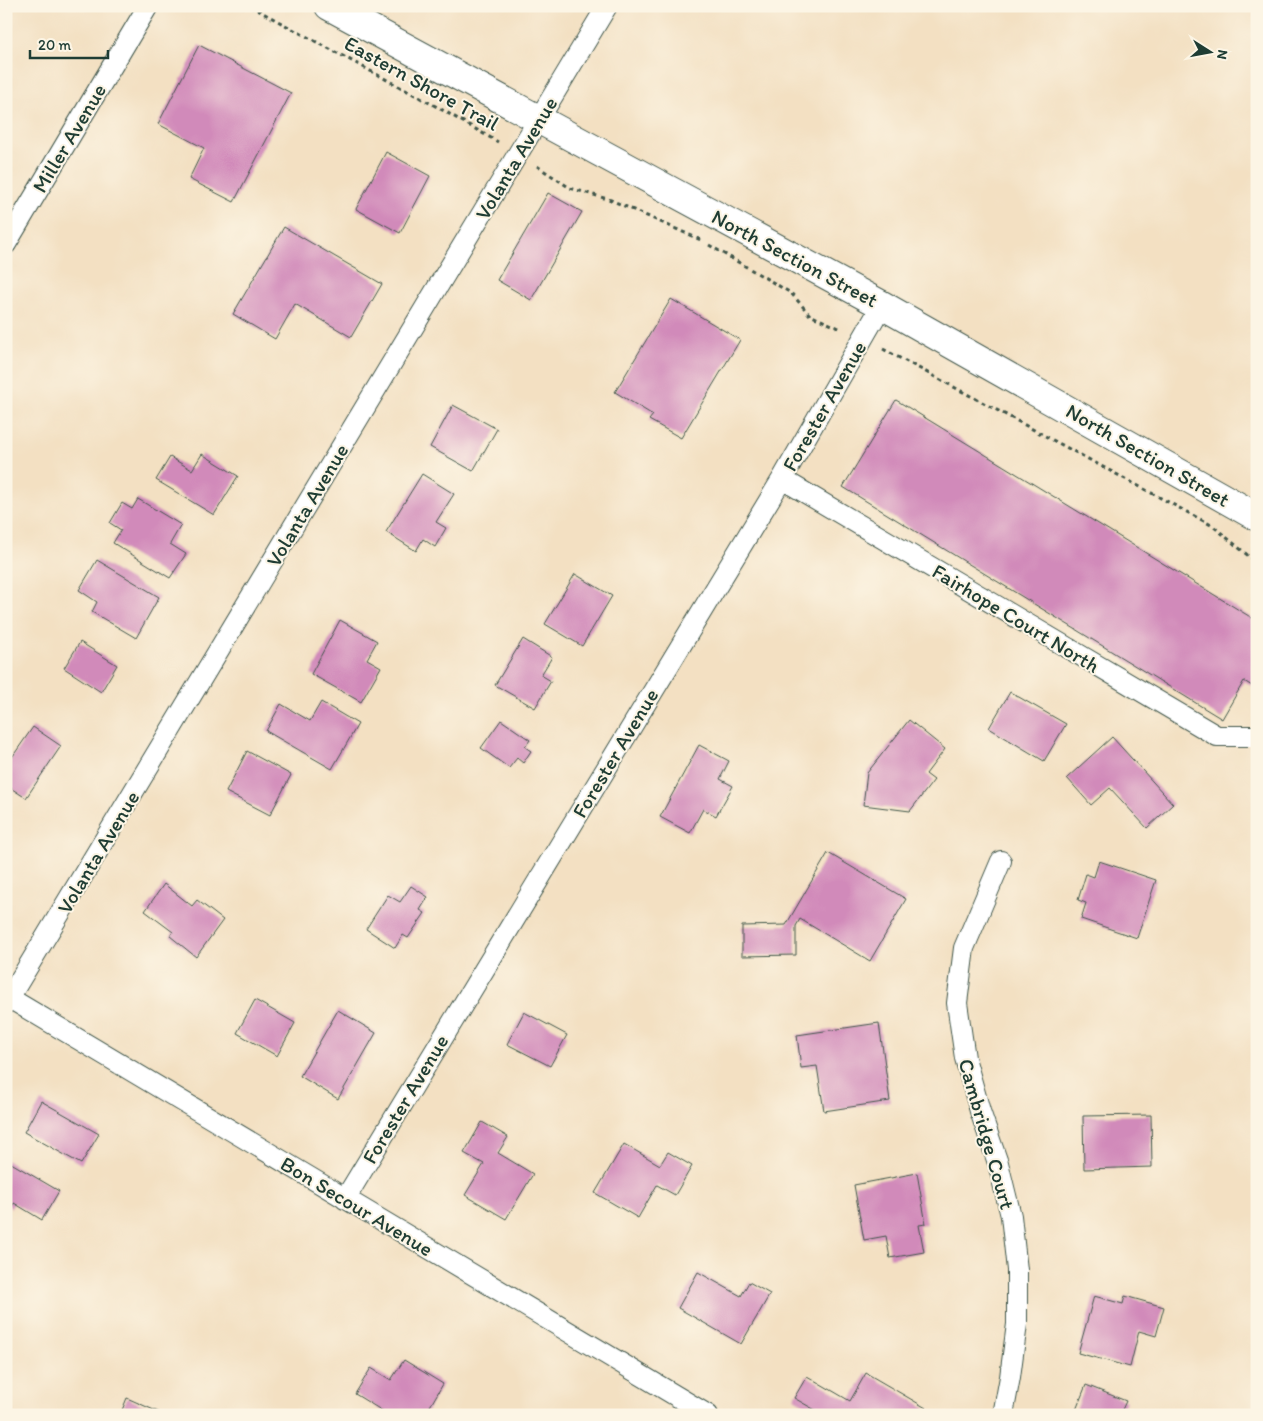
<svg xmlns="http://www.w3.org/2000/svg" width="1263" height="1421" viewBox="0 0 1263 1421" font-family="Itim,sans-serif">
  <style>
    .building { fill: #d18aba }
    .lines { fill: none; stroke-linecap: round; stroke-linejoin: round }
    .minor-casing { stroke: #3f5549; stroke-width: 22 }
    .secondary-casing { stroke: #3f5549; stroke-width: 30 }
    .path { stroke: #3f5549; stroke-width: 3; stroke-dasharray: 4 4; stroke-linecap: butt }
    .minor { stroke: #fff; stroke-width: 20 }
    .secondary { stroke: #fff; stroke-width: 28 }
    .labels { text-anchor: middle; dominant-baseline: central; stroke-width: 4; stroke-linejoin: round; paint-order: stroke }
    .street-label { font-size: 21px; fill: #1f3d34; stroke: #fcf5e5 }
  </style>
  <rect width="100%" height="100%" fill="#fcf5e5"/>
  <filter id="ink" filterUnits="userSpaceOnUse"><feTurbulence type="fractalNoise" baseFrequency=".02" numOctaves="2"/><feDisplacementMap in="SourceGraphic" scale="10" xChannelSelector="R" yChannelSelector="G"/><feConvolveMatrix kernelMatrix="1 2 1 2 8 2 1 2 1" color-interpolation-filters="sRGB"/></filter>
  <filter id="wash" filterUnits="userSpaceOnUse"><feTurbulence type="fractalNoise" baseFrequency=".0096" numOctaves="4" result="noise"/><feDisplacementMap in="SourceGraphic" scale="20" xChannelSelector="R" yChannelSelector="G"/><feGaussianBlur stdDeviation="1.12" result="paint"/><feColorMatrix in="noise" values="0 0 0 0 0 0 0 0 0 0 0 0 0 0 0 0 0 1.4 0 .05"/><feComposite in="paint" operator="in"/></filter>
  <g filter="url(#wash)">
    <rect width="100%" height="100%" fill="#f3e0c2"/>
    <g id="blocks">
      <path class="building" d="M199 45 291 93 234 202 189 179 204 148 158 124Z
        M386 152 430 176 400 233 356 209Z
        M548 193 582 212 531 300 497 280Z
        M284 227 382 284 351 337 295 304 275 339 233 314Z
        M671 299 740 340 681 438 649 420 653 415 615 392Z
        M896 400 1257 621V689L1244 681 1222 719 843 487Z
        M453 405 497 429 473 471 430 447Z
        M202 454 238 476 214 515 156 480 170 457 192 470Z
        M422 474 454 494 436 522 446 528 435 547 423 539 416 551 386 532Z
        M138 499 181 525 170 544 186 554 170 578 113 543 121 530 110 523 122 503 132 509Z
        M97 560 159 597 136 638 92 612 97 602 79 590Z
        M575 574 612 596 582 646 545 624Z
        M340 620 377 641 367 659 381 667 361 702 311 674Z
        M523 639 552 657 541 675 551 681 535 708 495 685Z
        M80 642 117 665 101 692 64 668Z
        M1010 692 1066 724 1044 761 989 728Z
        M321 702 358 724 332 769 266 731 281 704 310 721Z
        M501 720 530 740 525 747 531 751 523 763 517 758 509 768 481 748Z
        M909 720 945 749 926 774 934 780 910 811 863 805 867 773Z
        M33 727 61 746 26 798 6 785V766Z
        M1112 737 1173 804 1147 828 1110 788 1091 805 1067 778Z
        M699 745 729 761 720 779 733 786 716 816 703 809 690 833 660 817Z
        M247 751 291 775 270 815 226 792Z
        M828 853 906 899 870 961 800 919 796 926V955L742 956V926L786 925Z
        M1099 861 1156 880 1137 938 1081 919 1086 903 1078 900 1086 874 1094 877Z
        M164 884 192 906 197 900 223 920 196 957 170 936 173 932 145 911Z
        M411 886 428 897 420 910 425 913 408 938 403 935 395 948 366 929 388 895 400 902Z
        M255 1000 295 1023 277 1056 237 1033Z
        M338 1010 376 1033 338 1099 300 1076Z
        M524 1012 567 1035 550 1066 507 1044Z
        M879 1023 890 1101 824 1111 817 1066 801 1068 797 1035Z
        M41 1101 99 1134 81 1164 24 1132Z
        M1151 1115 1152 1167 1084 1169 1083 1116Z
        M482 1122 508 1137 498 1153 533 1174 506 1219 465 1195 484 1164 464 1153Z
        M624 1144 660 1165 668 1152 692 1166 675 1195 657 1185 638 1218 595 1193Z
        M6 1160 59 1191 42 1220 14 1203 11 1208 6 1205Z
        M917 1173 926 1224 919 1225 924 1252 890 1258 886 1236 864 1240 854 1185Z
        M698 1272 741 1296 749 1282 770 1294 741 1344 678 1308Z
        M1094 1296 1123 1304 1125 1296 1164 1307 1156 1336 1139 1331 1130 1367 1078 1353Z
        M404 1360 443 1384 425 1415H389L355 1394 371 1368 391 1380Z
        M866 1373 926 1408 922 1415H824L794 1398 807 1376 850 1401Z
        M1086 1385 1126 1401 1121 1412 1128 1415H1074Z
        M127 1398 165 1415H120Z"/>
    </g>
  </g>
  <g filter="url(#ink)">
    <use href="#blocks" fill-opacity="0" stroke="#3f5549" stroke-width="1"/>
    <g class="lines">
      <g class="minor-casing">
        <path id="minor" d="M6 244 148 6
          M782 479 1217 736H1257
          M1001 861 964 948 957 1003 965 1058 980 1111 998 1163 1011 1216 1017 1270V1324L1010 1377 1003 1415
          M6 996 708 1415
          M6 1003 607 6
          M345 1199 782 479 882 305"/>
      </g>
      <g class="secondary-casing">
        <path id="secondary" d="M329 6 882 305 1257 517"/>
      </g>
      <path class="path" d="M250 6 439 108 498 142
        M537 166 570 188 611 200 701 240
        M709 245 791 293 810 315 841 329
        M883 349 1213 526 1257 563"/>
      <use href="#minor" class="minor"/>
      <use href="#secondary" class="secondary"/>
    </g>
  </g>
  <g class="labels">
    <g class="street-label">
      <text transform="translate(422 83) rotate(29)">Eastern Shore Trail</text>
      <text transform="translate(69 138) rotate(-59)">Miller Avenue</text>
      <text transform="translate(516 158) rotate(-59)">Volanta Avenue</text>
      <text transform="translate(795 258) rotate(28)">North Section Street</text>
      <text transform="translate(824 406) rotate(-60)">Forester Avenue</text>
      <text transform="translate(1148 455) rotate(30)">North Section Street</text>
      <text transform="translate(307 505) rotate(-59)">Volanta Avenue</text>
      <text transform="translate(1016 618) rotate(31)">Fairhope Court North</text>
      <text transform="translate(615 753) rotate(-59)">Forester Avenue</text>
      <text transform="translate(98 852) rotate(-59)">Volanta Avenue</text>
      <text transform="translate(405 1099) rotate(-59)">Forester Avenue</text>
      <text transform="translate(987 1134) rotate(74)">Cambridge Court</text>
      <text transform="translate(357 1206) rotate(31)">Bon Secour Avenue</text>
    </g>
  </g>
  <rect width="1263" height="1421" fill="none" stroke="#fcf5e5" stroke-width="25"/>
  <g transform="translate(1210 52) rotate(101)" stroke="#fcf5e5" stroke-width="4" paint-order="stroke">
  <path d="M0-4L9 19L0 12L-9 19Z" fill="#1f3d34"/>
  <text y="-8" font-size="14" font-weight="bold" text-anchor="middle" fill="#1f3d34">N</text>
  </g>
  <path d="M30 50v8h78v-8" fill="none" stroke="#1f3d34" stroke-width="2.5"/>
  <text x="38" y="50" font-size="15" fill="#1f3d34" stroke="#fcf5e5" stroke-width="4" paint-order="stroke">20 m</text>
</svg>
